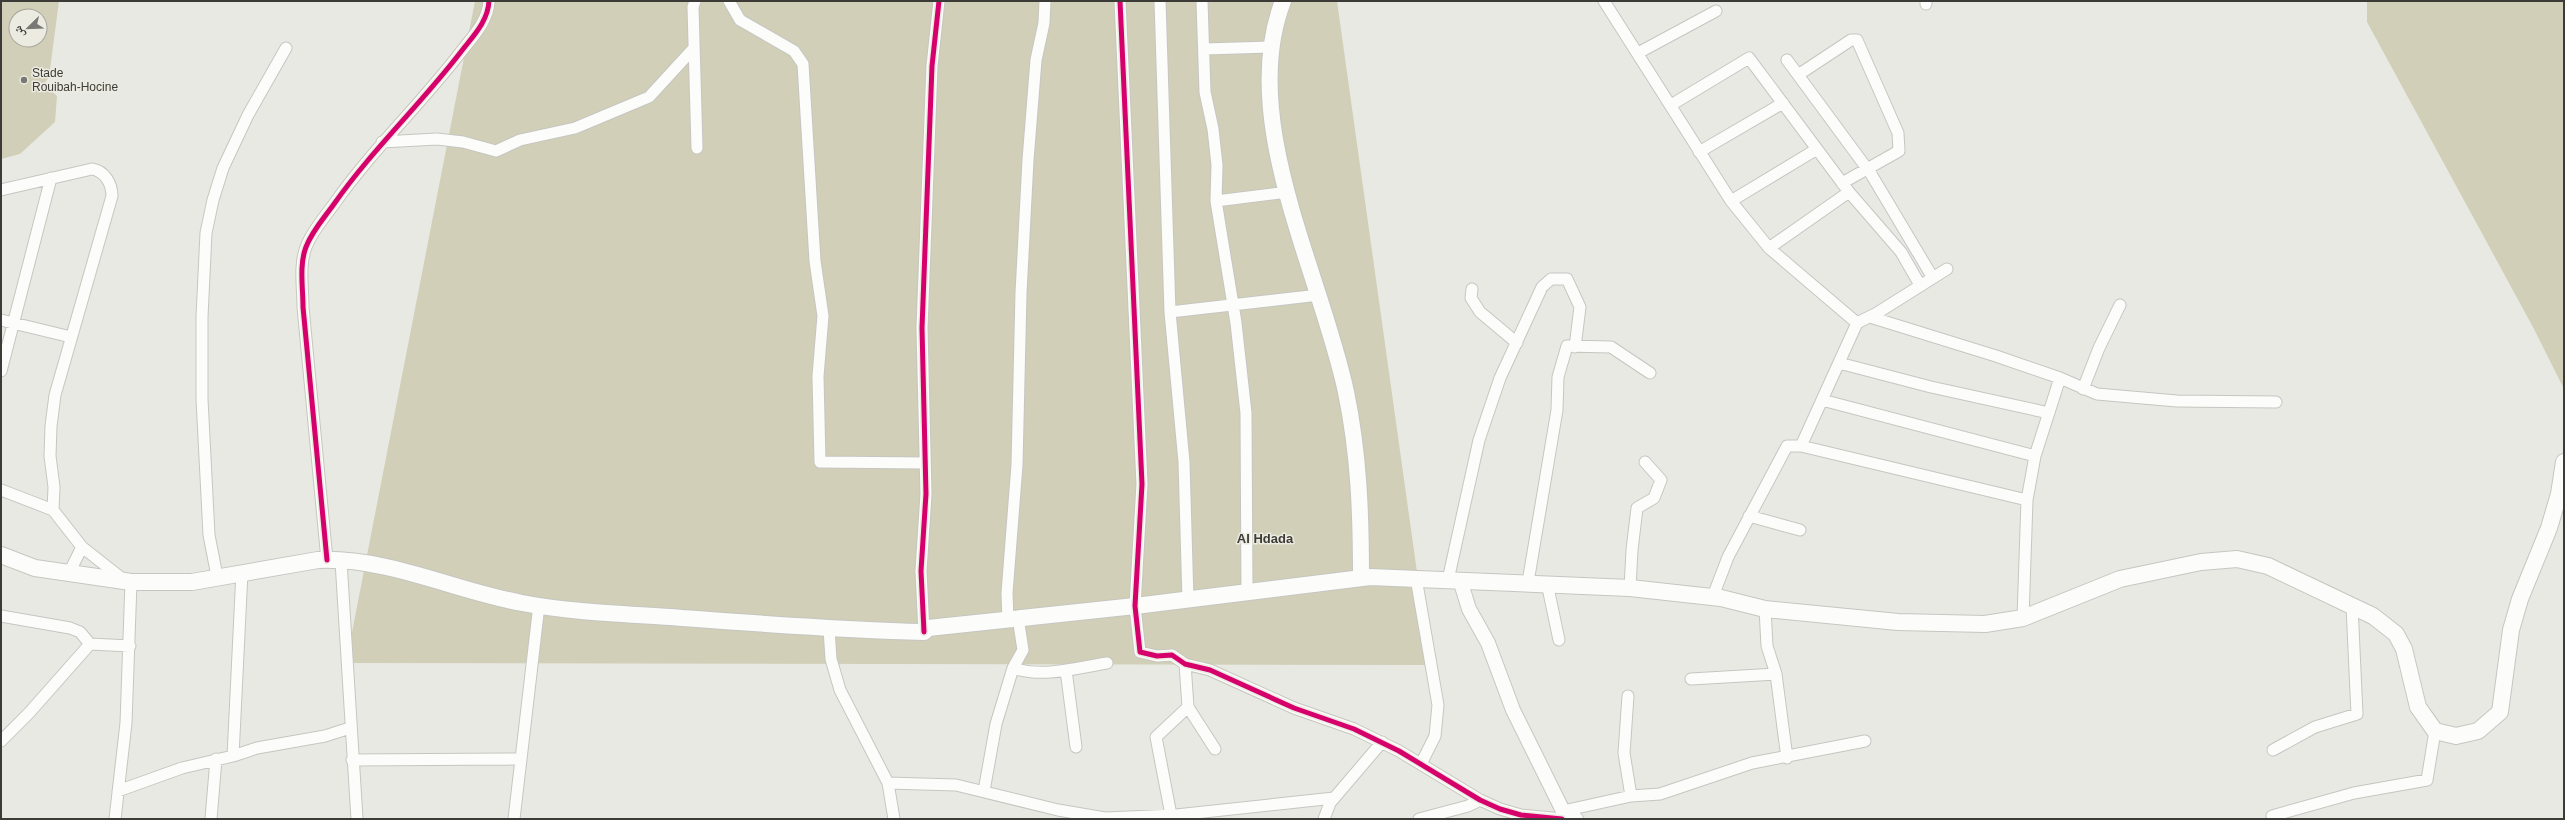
<svg xmlns="http://www.w3.org/2000/svg" width="2565" height="820" viewBox="0 0 2565 820" font-family="Helvetica,'Noto Naskh Arabic',sans-serif">
  <style>
    .green { fill: #d1cfb7; fill-rule: evenodd }
    .lines { fill: none; stroke-linecap: round; stroke-linejoin: round }
    .minor-casing { stroke: #c6c6c1; stroke-width: 13 }
    .tertiary-casing { stroke: #c6c6c1; stroke-width: 16 }
    .secondary-casing { stroke: #c6c6c1; stroke-width: 18 }
    .minor { stroke: #fcfcfb; stroke-width: 11 }
    .tertiary { stroke: #fcfcfb; stroke-width: 14 }
    .secondary { stroke: #fcfcfb; stroke-width: 16 }
    .cycleway-casing { stroke: #ecebe1; stroke-width: 8 }
    .cycleway { stroke: #d6006c; stroke-width: 5 }
    .poi-dot { fill: #797874; stroke: #ecebe1; stroke-width: 1.5 }
    .labels { text-anchor: middle; dominant-baseline: central; stroke-width: 3; stroke-linejoin: round; paint-order: stroke }
    .poi-label { font-size: 12px; fill: #3c3b37; stroke: #ecebe1; text-anchor: start }
    .neighbourhood-label { font-size: 13px; font-weight: bold; fill: #3c3b37; stroke: #ecebe1 }
  </style>
  <rect width="100%" height="100%" fill="#e9e9e4"/>
  <path class="green" d="M1 1H59L49 77 44 84 57 96 55 122 20 154 1 159ZM16 16H40V40H16Z
    M475 1H1337L1430 665 346 663Z
    M2367 1H2564V389L2534 329 2367 22Z"/>
  <g class="lines">
    <g class="minor-casing">
      <path id="minor" d="M695 1 693 7 697 148
        M729 1 740 20 794 51 803 64 815 261 823 316 818 376 820 462 925 463
        M1120 1 1142 484 1135 606 1140 652 1157 656 1172 655 1185 664 1210 670 1294 708 1354 729 1399 751 1480 800 1500 809 1521 815 1562 819
        M1160 1 1170 312 1184 462 1188 600
        M1202 1 1205 92 1213 129 1217 165 1216 201 1236 323 1246 413 1247 593
        M1604 1 1731 201 1769 248 1857 323
        M1926 1V4
        M1204 49 1271 47
        M1638 53 1716 11
        M1787 60 1871 174 1933 278
        M1798 75 1851 40H1857L1898 133 1899 151 1842 183
        M1671 105 1749 58 1849 192 1901 252 1920 285
        M382 142 437 139 463 142 496 151 520 140 575 128 649 97 694 48
        M1699 152 1783 103
        M1 190 92 169C105 171 112 184 112 196L55 395 51 426 50 456 54 487 53 510 82 547 124 580
        M1216 201 1288 192
        M1731 201 1817 149
        M1769 248 1849 192
        M1472 289 1471 298 1480 312 1517 343
        M1170 312 1319 295
        M1870 317 1996 356 2060 378 2097 394 2177 401 2276 402
        M1 320 71 337
        M1839 363 1931 387 2049 413
        M1 371 51 178
        M2083 389 2099 348 2120 305
        M1822 400 2035 456
        M1801 446 2027 500
        M1 490 53 510
        M1749 516 1800 530
        M327 560 303 307C303 288 299 265 306 247 312 231 324 218 334 204 372 150 420 105 460 53 472 37 488 22 489 1
        M341 561 357 819
        M69 573 82 547
        M217 576 209 535 202 399V317L206 233 213 200 223 168 248 115 286 48
        M1416 578 1438 705 1435 736 1421 764
        M1448 580 1479 440 1500 378 1542 287 1551 279H1567L1580 307 1575 347
        M1528 582 1557 410 1558 377 1567 346 1611 347 1650 373
        M1547 583 1559 640
        M1630 588 1632 550 1637 508 1654 498 1661 480 1645 462
        M1721 598 1715 591 1728 557 1787 446H1801L1857 323 1877 313 1947 269
        M1765 609 1767 646 1776 674 1787 758
        M1 616 70 628 80 632 90 644
        M2023 618 2027 500 2035 456 2060 378
        M1008 620 1007 593 1017 465 1021 293 1028 160 1036 60 1044 23 1045 1
        M829 629 831 659 840 690 888 783 894 819
        M924 632 921 571 926 494 922 328 932 66 939 1
        M1013 668C1043 678 1076 668 1107 663
        M1066 670 1076 747
        M1691 679 1776 674
        M1628 696 1624 753 1631 796
        M1188 707 1215 749
        M1 741 29 713 90 644 130 646
        M2273 750 2315 727 2357 714 2352 606
        M233 756 242 572
        M352 760 521 759
        M888 783 956 785 1058 810 1105 818 1176 815 1334 798
        M118 791 182 768 233 756 257 748 325 736 350 728
        M984 791 996 724 1013 668 1023 650 1018 618
        M1563 811 1631 796 1660 794 1752 763 1865 741
        M1171 815 1156 737 1188 707 1185 664
        M2272 816 2354 793 2427 780 2435 731
        M115 819 126 723 131 582
        M211 819 216 759
        M514 819 539 605
        M1324 819 1330 803 1382 742
        M1419 819 1468 806 1480 800"/>
    </g>
    <g class="tertiary-casing">
      <path id="tertiary" d="M1460 580 1469 609 1488 643 1513 710 1563 811 1576 819"/>
    </g>
    <g class="secondary-casing">
      <path id="secondary" d="M1283 1C1237 120 1321 273 1346 392 1359 455 1361 513 1361 578
        M1 555 35 568 131 582H192L318 560C387 557 456 591 522 603 575 613 629 614 682 618 763 624 843 630 924 632L928 628 1135 606 1370 577 1630 588 1721 598 1765 609 1898 622 1985 624 2023 618 2120 579 2201 562 2237 559 2268 566 2373 616 2396 634 2404 649 2418 707 2435 731 2456 736 2478 731 2500 712 2511 630 2520 599 2549 528 2559 494 2564 462"/>
    </g>
    <use href="#minor" class="minor"/>
    <use href="#tertiary" class="tertiary"/>
    <use href="#secondary" class="secondary"/>
    <g class="cycleway-casing">
      <path id="cycleway" d="M1120 1 1142 484 1135 606 1140 652 1157 656 1172 655 1185 664 1210 670 1294 708 1354 729 1399 751 1480 800 1500 809 1521 815 1562 819
        M327 560 303 307C303 288 299 265 306 247 312 231 324 218 334 204 372 150 420 105 460 53 472 37 488 22 489 1
        M924 632 921 571 926 494 922 328 932 66 939 1"/>
    </g>
    <use href="#cycleway" class="cycleway"/>
  </g>
  <circle class="poi-dot" cx="24" cy="80" r="4"/>
  <g class="labels">
    <g class="poi-label">
      <text x="32" y="73">Stade<tspan x="32" dy="14">Rouibah-Hocine</tspan></text>
    </g>
    <g class="neighbourhood-label">
      <text x="1265" y="538">Al Hdada</text>
    </g>
  </g>
  <rect width="2565" height="820" fill="none" stroke="#3c3b37" stroke-width="4"/>
  <g transform="translate(28 28) rotate(247)"><circle r="19" fill="#ecebe1" stroke="#a6a59d"/>
  <path d="M0-3L7 15L0 10L-7 15Z" fill="#797874"/>
  <text y="-6" font-size="11" font-weight="bold" text-anchor="middle" fill="#3c3b37">ش</text>
  </g>
</svg>
